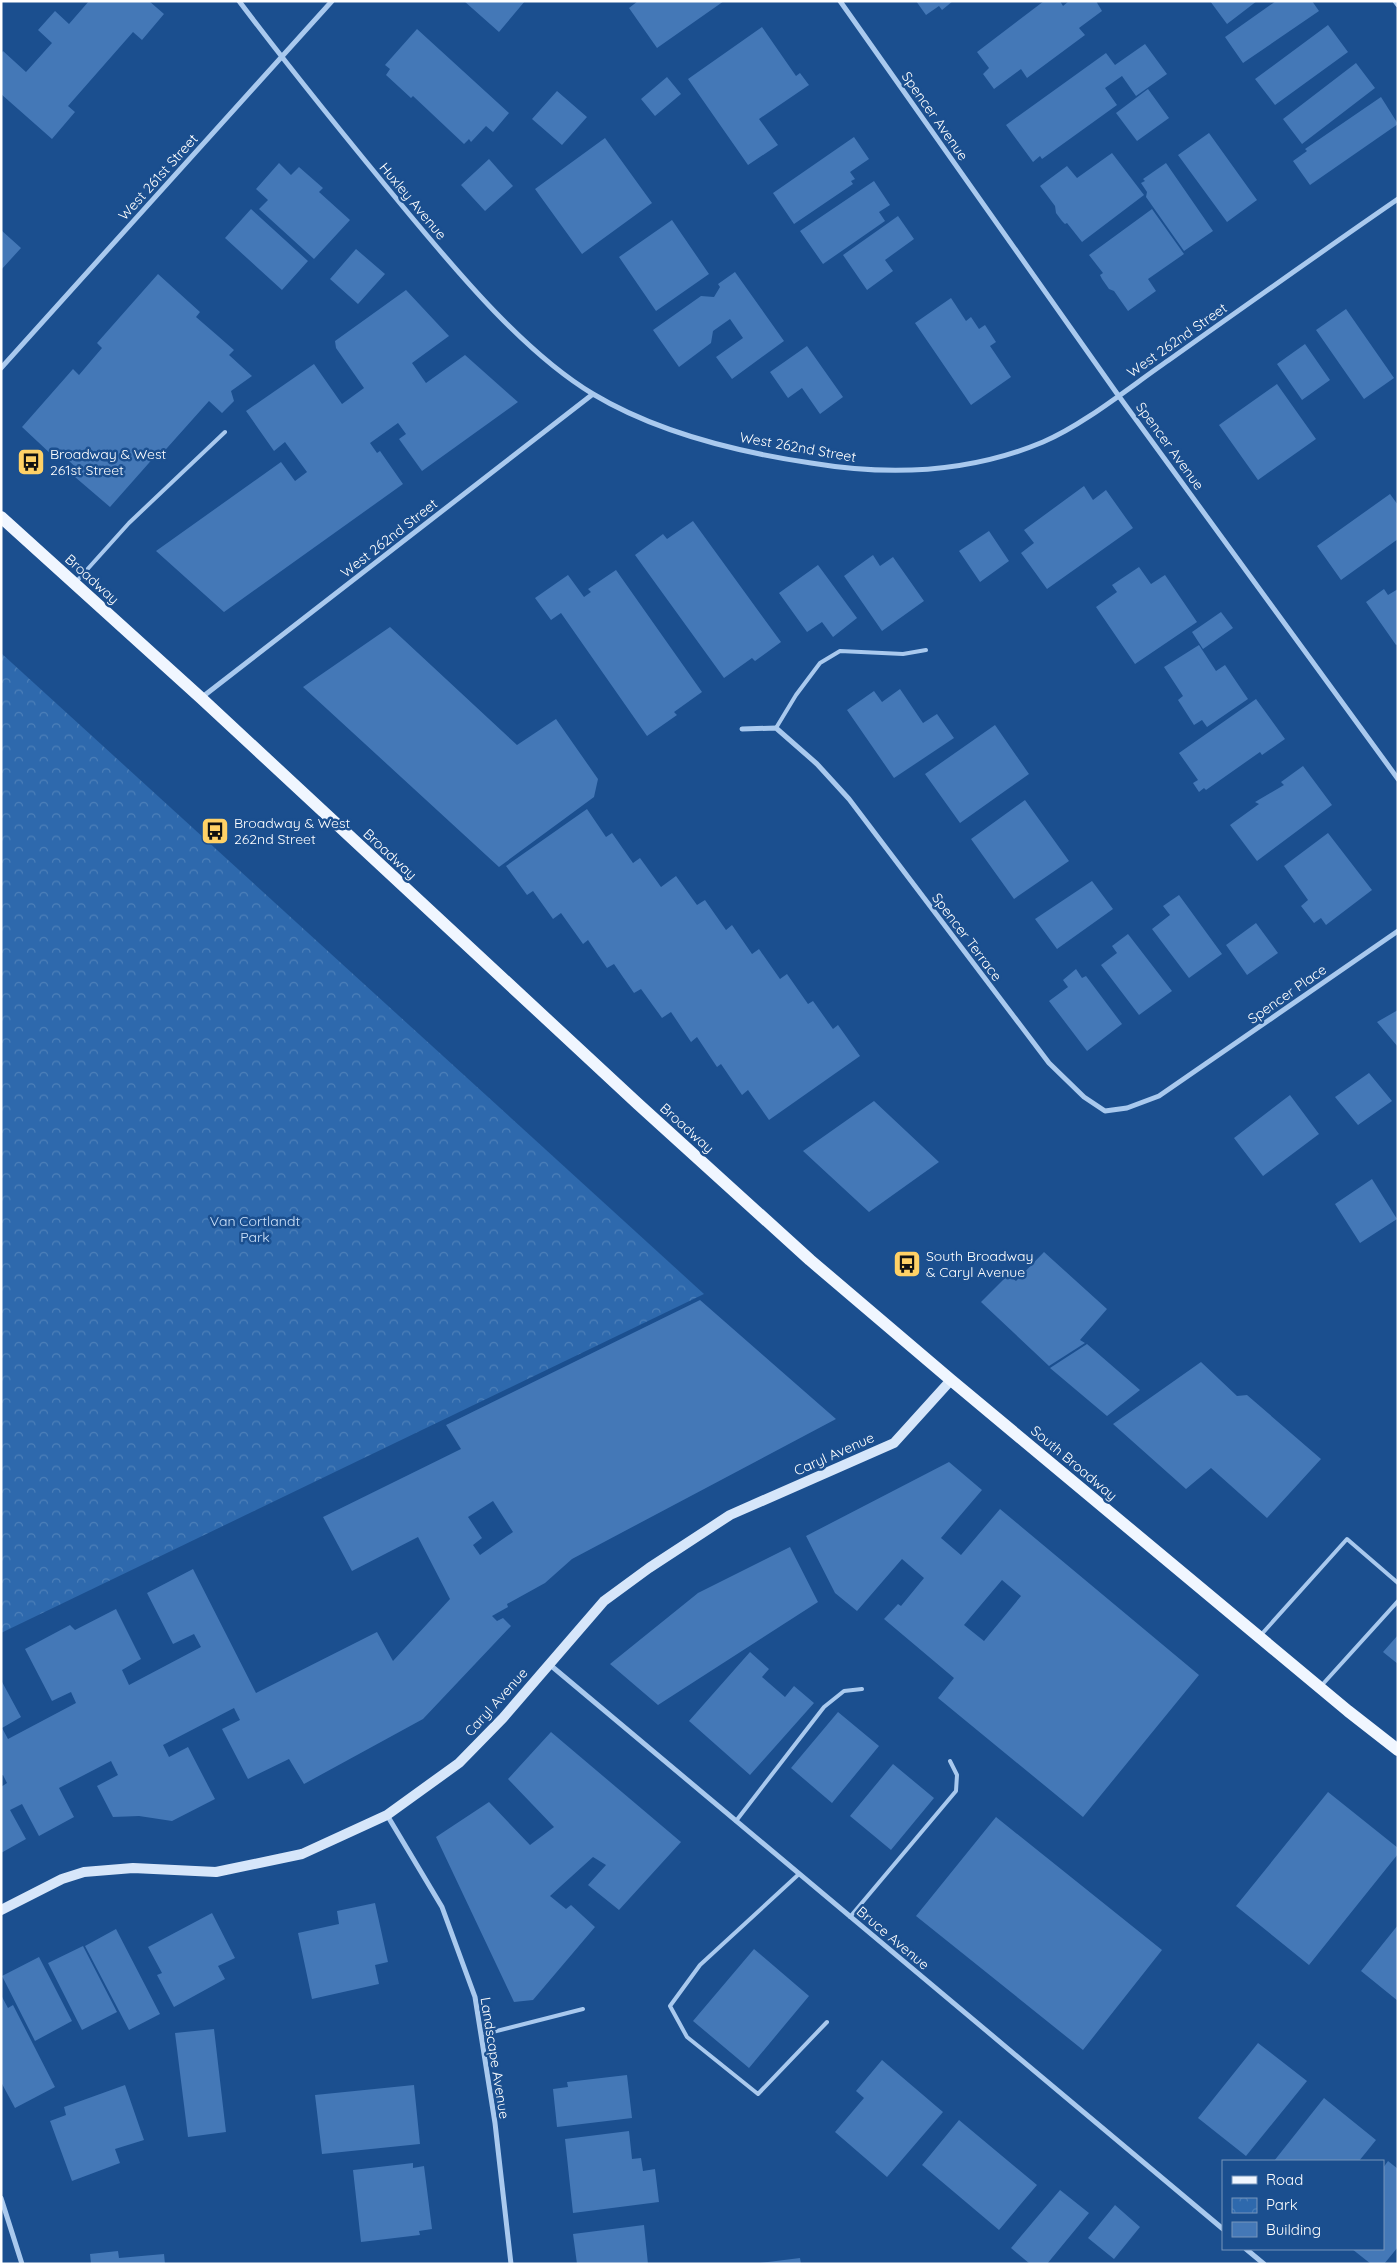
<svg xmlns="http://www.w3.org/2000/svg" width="1399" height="2265" viewBox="0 0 1399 2265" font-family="Quicksand,sans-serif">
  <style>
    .park { fill: url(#park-crowns) }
    .building { fill: #4478b7; fill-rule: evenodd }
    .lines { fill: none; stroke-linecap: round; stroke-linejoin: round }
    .lane { stroke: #a9c9ee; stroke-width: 4 }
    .street { stroke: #a9c9ee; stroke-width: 5 }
    .secondary { stroke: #d6e6fa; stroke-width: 10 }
    .primary { stroke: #f0f6ff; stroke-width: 12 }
    .labels { text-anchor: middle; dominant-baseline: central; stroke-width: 5; stroke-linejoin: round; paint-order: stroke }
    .street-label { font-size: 14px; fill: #fff; stroke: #1b4f8f }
    .poi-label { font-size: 14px; fill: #fff; stroke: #1b4f8f; text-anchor: start }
    .park-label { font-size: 14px; fill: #cfe3fa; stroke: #1b4f8f }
  </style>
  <defs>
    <pattern id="park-crowns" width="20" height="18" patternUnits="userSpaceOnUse" patternTransform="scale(1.25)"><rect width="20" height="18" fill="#2e69ad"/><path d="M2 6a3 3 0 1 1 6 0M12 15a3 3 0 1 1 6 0" fill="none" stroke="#4d80b9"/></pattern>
  </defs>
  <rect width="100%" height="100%" fill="#1b4f8f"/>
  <path class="park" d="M1 653 704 1294 1 1633Z"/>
  <path class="building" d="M89 1H149L164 14 142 40 133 32 68 106 75 112 52 139 1 94V54L3 51 26 72 52 43 38 30 55 11 69 24Z
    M464 1H525L499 32Z
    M638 1H724L657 48 629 8Z
    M916 1H953L942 10 939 6 926 15Z
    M1044 1H1060L1063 6 1069 1H1096L1102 11 1079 28 1085 35 1027 78 1021 69 994 89 983 74 989 68 977 52Z
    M1210 1H1257L1227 24Z
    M1276 1H1312L1319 11 1243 63 1225 37Z
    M1328 25 1348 52 1275 105 1255 79Z
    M762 27 796 76 800 73 809 85 759 119 778 145 748 165 688 79Z
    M417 29 509 113 493 132 486 126 471 142 469 139 464 144 413 96 411 98 386 75 390 69 385 65Z
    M1145 44 1167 74 1136 96 1122 76 1105 88 1117 105 1042 159 1040 156 1033 162 1006 125 1106 53 1115 65Z
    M1356 63 1375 88 1302 144 1283 119Z
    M667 77 681 94 655 116 641 99Z
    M1148 89 1169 118 1137 141 1116 113Z
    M557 91 587 117 562 145 532 119Z
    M1381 97 1398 124 1310 185 1293 161 1307 151 1305 149Z
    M1209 133 1257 200 1227 222 1178 155Z
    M854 137 869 159 850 172 855 179 851 181 853 184 794 224 773 193Z
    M605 138 652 203 582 254 535 189Z
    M1112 153 1144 195 1082 242 1067 223 1065 224 1062 221 1056 213 1055 206 1040 186 1067 166 1077 178Z
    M489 159 513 186 485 211 461 185Z
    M279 163 291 175 299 167 323 188 319 192 350 220 314 259 259 209 268 200 256 189Z
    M1166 163 1213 231 1184 251 1146 197 1147 192 1141 183 1145 181 1143 179Z
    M874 181 890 205 879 212 885 221 823 264 800 231Z
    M251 209 308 261 282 290 225 238Z
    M1152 209 1184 254 1148 279 1156 291 1128 311 1114 291 1109 289 1102 279 1100 275 1103 273 1089 255Z
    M898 216 914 239 885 260 893 271 867 290 843 255Z
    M672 220 709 274 656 311 619 257Z
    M1 230 21 248 1 270Z
    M356 249 385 274 358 304 330 279Z
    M735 272 784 341 732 379 716 357 743 338 730 319 713 331 711 343 679 367 653 330 701 296 714 297 720 287 718 284Z
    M158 274 200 312 196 317 234 350 229 355 252 376 231 391 234 401 222 413 209 401 159 457 156 455 110 507 75 477 80 471 58 451 53 456 22 427 73 369 79 375 102 348 97 343Z
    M406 290 449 336 412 363 426 383 465 355 518 402 422 471 399 439 406 434 398 423 370 443 377 453 380 451 403 484 224 612 156 551 281 462 295 481 307 472 285 442 274 451 246 411 314 364 342 404 364 388 336 348 335 341Z
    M951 298 966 321 971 317 979 329 985 325 996 342 990 346 1011 377 971 405 915 323Z
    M1346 309 1394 378 1364 399 1316 330Z
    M1305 344 1330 380 1302 400 1277 364Z
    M807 346 843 397 820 414 802 388 788 398 770 372Z
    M1277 384 1316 439 1258 480 1219 425Z
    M1084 486 1093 500 1106 490 1133 528 1047 589 1021 553 1034 543 1024 530Z
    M1390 494 1398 505V539L1341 580 1317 546Z
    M693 521 781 642 755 661 752 658 724 678 635 555 663 534 667 539Z
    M989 531 1009 561 980 582 959 551Z
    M873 555 880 566 893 557 924 601 882 631 844 576Z
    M818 565 857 618 833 637 822 622 807 632 779 593Z
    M1139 567 1151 584 1165 575 1197 622 1135 664 1096 607 1117 592 1112 585Z
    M616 570 702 692 674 712 677 715 647 736 561 613 551 620 535 598 568 575 584 597 591 592 588 589Z
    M1384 589 1388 595 1398 589V644L1396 645 1366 602Z
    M1221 612 1233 628 1203 649 1192 632Z
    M390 627 517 745 556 719 598 779 594 797 499 867 303 687Z
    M1199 645 1216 671 1225 665 1248 699 1207 727 1202 720 1194 725 1178 700 1183 696 1164 667Z
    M900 689 923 723 937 714 954 738 894 778 847 710 874 691 882 702Z
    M1256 699 1285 739 1262 755 1260 752 1206 790 1204 788 1199 792 1193 783 1198 780 1179 753Z
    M995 725 1029 774 960 823 925 774Z
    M1303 766 1332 805 1257 861 1230 825 1259 804 1255 802 1284 785 1281 782Z
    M1025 800 1069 861 1014 899 971 839Z
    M587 809 606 837 612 833 633 863 640 858 661 887 676 876 697 905 705 900 726 930 732 925 752 954 759 949 780 979 787 974 808 1004 813 1001 833 1029 838 1025 860 1056 769 1120 748 1090 742 1095 721 1064 717 1067 697 1037 691 1042 671 1012 662 1018 641 989 634 993 614 964 607 968 588 940 583 944 561 913 553 919 533 891 527 895 506 866Z
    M1328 833 1372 890 1326 925 1321 918 1314 923 1301 906 1308 900 1284 866Z
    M1092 881 1113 909 1057 949 1035 919Z
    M1179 895 1222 954 1189 978 1152 929 1170 915 1163 906Z
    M1256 923 1278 953 1247 975 1226 945Z
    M1128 934 1172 991 1139 1015 1101 965 1117 953 1112 946Z
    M1076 969 1082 978 1086 976 1122 1024 1087 1051 1049 1001 1068 987 1063 980Z
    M1398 1010V1047L1377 1022Z
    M1369 1073 1392 1101 1358 1125 1335 1097Z
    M1290 1095 1319 1134 1263 1176 1234 1138Z
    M874 1101 939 1162 869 1212 803 1151Z
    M1372 1179 1397 1219 1360 1243 1335 1204Z
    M1044 1252 1107 1309 1080 1340 1085 1343 1049 1366 981 1302 1008 1275 1016 1281Z
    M700 1300 836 1419 572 1559 545 1583 507 1604 508 1607 492 1616 497 1621 503 1618 511 1626 423 1719 304 1784 289 1759 248 1779 222 1729 240 1720 234 1708 163 1745 169 1757 188 1747 215 1799 172 1821 139 1816 113 1817 97 1786 118 1775 111 1761 59 1788 74 1817 39 1836 22 1804 10 1810 26 1839 1 1853V1787L7 1783 3 1775 1 1776V1680L21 1717 2 1728 8 1739 76 1703 71 1692 52 1701 25 1649 70 1625 75 1630 116 1609 141 1659 122 1670 129 1685 201 1647 194 1634 173 1644 147 1593 193 1569 256 1693 377 1632 393 1661 450 1599 418 1537 352 1571 323 1517 461 1449 446 1425ZM493 1501 513 1532 480 1555 473 1545 482 1538 468 1517Z
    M1087 1344 1140 1390 1107 1416 1050 1368Z
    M1201 1362 1237 1396 1247 1395 1321 1459 1267 1518 1211 1468 1186 1489 1113 1424Z
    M949 1462 982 1490 941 1538 961 1555 1000 1509 1199 1675 1083 1817 938 1698 954 1678 884 1619 898 1604 901 1606 924 1578 902 1559 857 1611 835 1593 806 1536ZM1002 1580 1021 1596 984 1641 964 1625Z
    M790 1547 818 1602 658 1705 610 1664 698 1593Z
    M1398 1635V1664L1383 1652Z
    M750 1652 769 1669 762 1677 785 1697 794 1686 814 1703 750 1775 689 1721Z
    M838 1712 879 1746 832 1803 791 1768Z
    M551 1732 681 1842 619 1910 588 1885 606 1865 593 1857 550 1896 566 1909 571 1905 595 1927 533 2000 514 2002 436 1837 489 1802 530 1845 554 1827 508 1779Z
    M893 1764 934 1798 891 1850 850 1816Z
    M1328 1792 1398 1848V1854L1309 1965 1236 1906Z
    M996 1817 1162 1950 1083 2050 916 1916Z
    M375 1903 388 1962 375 1965 379 1984 312 1999 298 1933 339 1924 337 1911Z
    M212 1913 235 1958 218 1966 225 1979 174 2007 157 1975 162 1973 148 1947Z
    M1398 1925V2001L1361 1971Z
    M116 1929 160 2014 129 2030 85 1946Z
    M83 1946 117 2012 82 2030 48 1963Z
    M754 1949 809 1996 749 2068 693 2021Z
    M39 1957 72 2021 35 2041 2 1976Z
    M1 1995 8 2008 13 2005 55 2087 15 2108 1 2082Z
    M214 2029 226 2132 188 2137 175 2033Z
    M1258 2043 1307 2081 1246 2156 1198 2118Z
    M882 2060 943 2112 887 2177 835 2132 864 2098 856 2091Z
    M627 2075 632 2118 557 2127 553 2089 568 2087 567 2082Z
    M125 2085 144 2140 115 2149 120 2163 72 2181 50 2121 66 2115 64 2107Z
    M414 2085 420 2144 322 2154 315 2095Z
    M1324 2098 1376 2140 1359 2161H1274Z
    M959 2120 1037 2185 999 2230 922 2165Z
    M629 2131 632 2159 641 2158 643 2171 655 2169 659 2202 573 2213 565 2139Z
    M1388 2161 1398 2169V2247L1384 2264H1371L1352 2249H1383V2168Z
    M413 2163V2168L424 2166 432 2229 419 2231 420 2235 361 2242 353 2170Z
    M1060 2190 1089 2213 1047 2264H1030L1011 2248Z
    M1115 2205 1140 2227 1114 2259 1088 2238Z
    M644 2225 648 2264H577L573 2234Z
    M118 2251 119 2258 164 2254 165 2264H91L90 2254Z
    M800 2258 801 2264H760V2263Z"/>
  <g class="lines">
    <path class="lane" d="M75 583 129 523 225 432
      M776 728 796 695 820 663 840 651 903 654 926 650
      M1260 1636 1347 1539 1398 1583
      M1322 1685 1398 1601
      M736 1821 824 1707 844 1691 862 1689
      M799 1874 700 1965 670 2006 687 2037 758 2094 827 2022
      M850 1917 956 1791 957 1775 950 1761
      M481 2035 583 2009"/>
    <path class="street" d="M239 1C294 74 351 144 409 214 459 274 526 354 593 394 658 433 737 452 811 463 889 476 969 473 1043 442 1085 424 1131 386 1169 360 1245 306 1321 252 1398 199
      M840 1 1118 395 1398 779
      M1395 1 1398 5
      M1 368 332 1
      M201 698 593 394
      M742 729 776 728 817 764 849 799 1049 1063 1084 1097 1105 1111 1127 1108 1159 1096 1398 931
      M549 1664 1223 2229
      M387 1815 442 1907 475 1997 495 2123 511 2264
      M1 2198 22 2264
      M1246 2249 1264 2264"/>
    <path class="secondary" d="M1 1910 62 1879 84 1872 133 1868 216 1872 302 1854 387 1815 459 1763 503 1718 604 1601 649 1568 730 1515 894 1443 951 1380"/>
    <path class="primary" d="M1 517 201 698 638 1104 810 1260 951 1380 1348 1711 1398 1750"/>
  </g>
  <defs>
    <g id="bus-square" transform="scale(1.4375)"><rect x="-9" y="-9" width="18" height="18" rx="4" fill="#ffd166" stroke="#1b4f8f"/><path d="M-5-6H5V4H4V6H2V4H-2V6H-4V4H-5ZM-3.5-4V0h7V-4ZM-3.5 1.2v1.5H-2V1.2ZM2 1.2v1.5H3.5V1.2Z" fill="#111"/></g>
  </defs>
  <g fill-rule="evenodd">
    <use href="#bus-square" x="31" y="462"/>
    <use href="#bus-square" x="215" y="831"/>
    <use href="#bus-square" x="907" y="1264"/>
  </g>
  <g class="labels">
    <g class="street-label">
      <text transform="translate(935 116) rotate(55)">Spencer Avenue</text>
      <text transform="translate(158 177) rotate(-48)">West 261st Street</text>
      <text transform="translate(413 201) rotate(50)">Huxley Avenue</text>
      <text transform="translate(1177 340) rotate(-35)">West 262nd Street</text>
      <text transform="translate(1170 446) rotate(54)">Spencer Avenue</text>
      <text transform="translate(798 447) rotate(10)">West 262nd Street</text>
      <text transform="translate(389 538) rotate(-38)">West 262nd Street</text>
      <text transform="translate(92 579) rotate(42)">Broadway</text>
      <text transform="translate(390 854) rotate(43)">Broadway</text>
      <text transform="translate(967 937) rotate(53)">Spencer Terrace</text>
      <text transform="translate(1287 994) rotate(-35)">Spencer Place</text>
      <text transform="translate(687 1128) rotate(42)">Broadway</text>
      <text transform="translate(834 1454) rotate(-24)">Caryl Avenue</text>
      <text transform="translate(1074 1463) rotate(40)">South Broadway</text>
      <text transform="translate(496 1702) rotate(-48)">Caryl Avenue</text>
      <text transform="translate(893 1938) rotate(40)">Bruce Avenue</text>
      <text transform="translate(495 2058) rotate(81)">Landscape Avenue</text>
    </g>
    <g class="poi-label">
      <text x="50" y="454">Broadway &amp; West<tspan x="50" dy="16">261st Street</tspan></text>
      <text x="234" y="823">Broadway &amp; West<tspan x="234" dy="16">262nd Street</tspan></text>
      <text x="926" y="1256">South Broadway<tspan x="926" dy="16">&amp; Caryl Avenue</tspan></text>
    </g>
    <g class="park-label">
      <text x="255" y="1221">Van Cortlandt<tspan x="255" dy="16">Park</tspan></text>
    </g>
  </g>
  <rect width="1399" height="2265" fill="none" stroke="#ffffff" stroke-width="5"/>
  <rect x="1222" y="2160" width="162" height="90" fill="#1b4f8f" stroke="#7695bc"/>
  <rect x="1232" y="2176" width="25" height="8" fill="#f0f6ff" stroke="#7695bc"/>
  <text x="1266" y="2185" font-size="15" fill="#ffffff">Road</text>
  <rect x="1232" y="2198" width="25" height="15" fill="url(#park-crowns)" stroke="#7695bc"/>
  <text x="1266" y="2210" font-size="15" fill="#ffffff">Park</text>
  <rect x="1232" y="2222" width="25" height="15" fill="#4478b7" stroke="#7695bc"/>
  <text x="1266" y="2235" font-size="15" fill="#ffffff">Building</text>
</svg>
